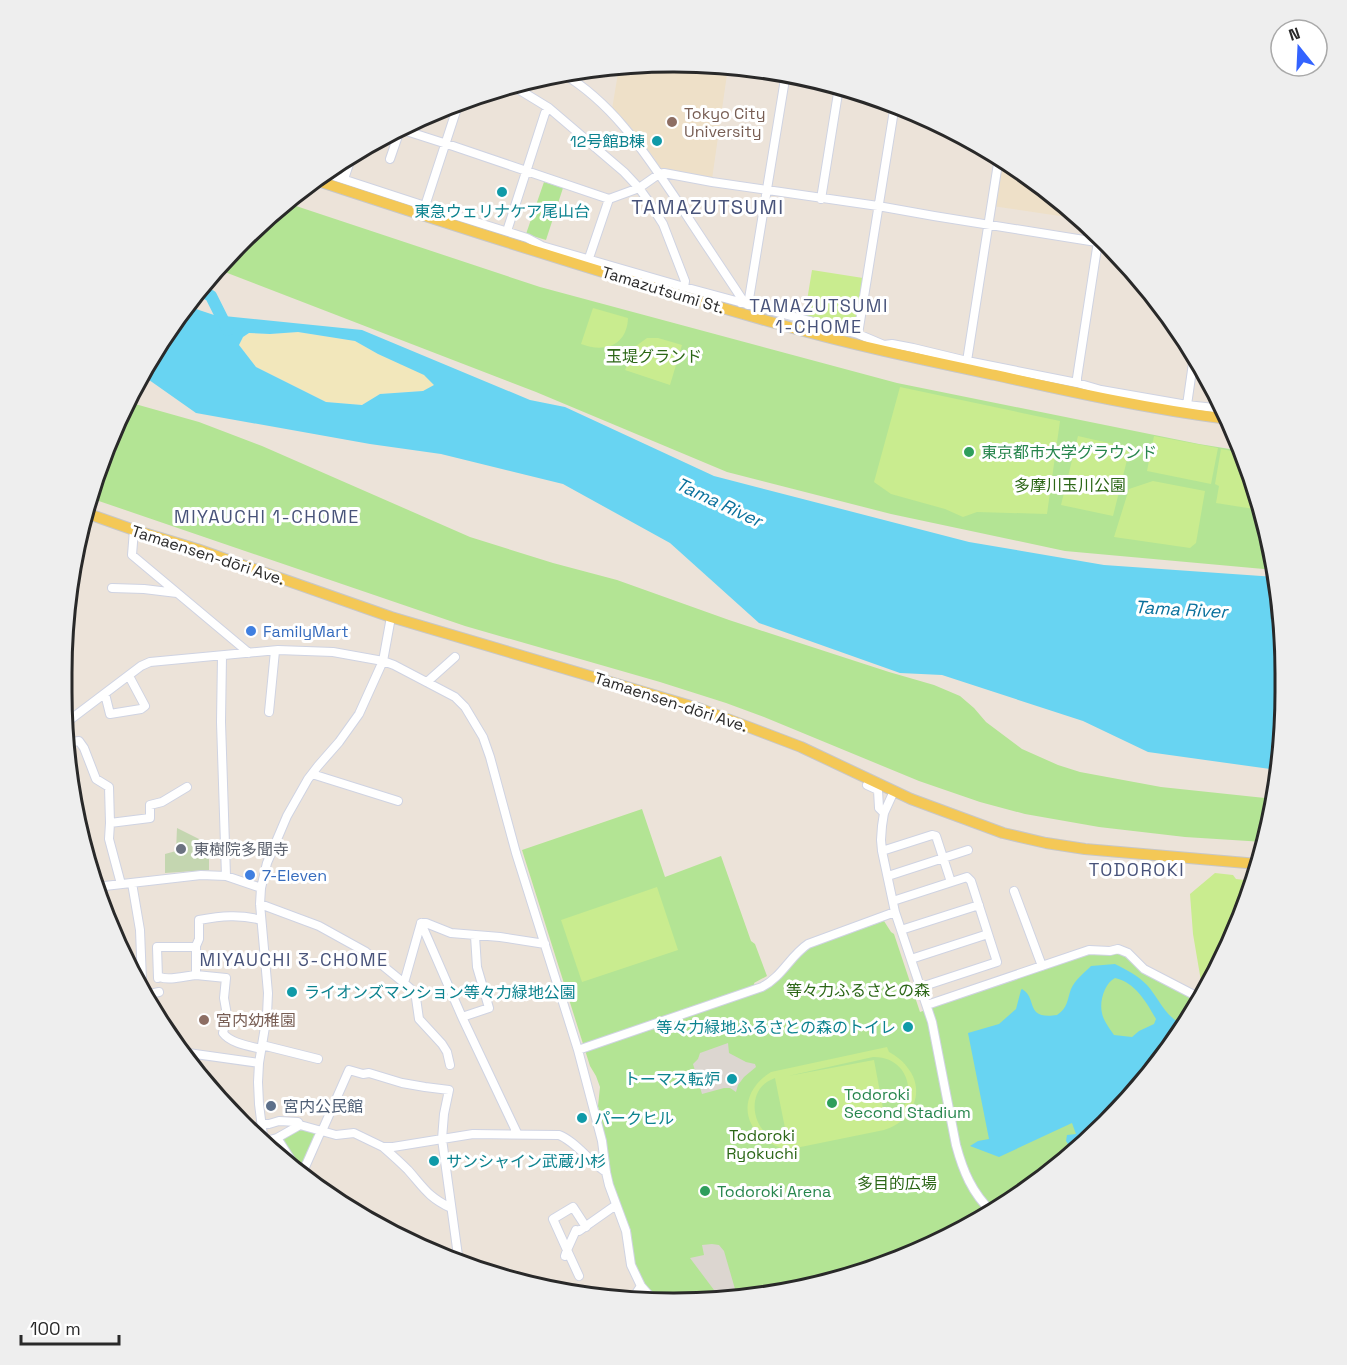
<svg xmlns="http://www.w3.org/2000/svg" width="1347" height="1365" viewBox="0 0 1347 1365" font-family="'Space Grotesk','Noto Sans JP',sans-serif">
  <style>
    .education { fill: #eee0c8 }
    .green { fill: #b3e494 }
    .sand { fill: #f2e7bb }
    .cemetery { fill: #c4d6b0 }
    .pitch { fill: #c9ec8f; fill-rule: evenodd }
    .plaza { fill: #dcd6d0 }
    .water { fill: #68d4f2; fill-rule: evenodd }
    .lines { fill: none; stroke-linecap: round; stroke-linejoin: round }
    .river { stroke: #68d4f2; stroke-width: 12 }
    .minor-casing { stroke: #cfd3e2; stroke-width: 10 }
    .major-casing { stroke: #c7c7c7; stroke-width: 12 }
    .minor { stroke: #fff; stroke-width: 8 }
    .major { stroke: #f4c856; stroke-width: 10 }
    .education-dot { fill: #8d6e63; stroke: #fff; stroke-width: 2 }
    .culture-dot { fill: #0f9aa8; stroke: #fff; stroke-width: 2 }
    .leisure-dot { fill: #2e9e5b; stroke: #fff; stroke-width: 2 }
    .shop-dot { fill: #3f7fe0; stroke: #fff; stroke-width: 2 }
    .worship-dot { fill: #6b7280; stroke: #fff; stroke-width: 2 }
    .service-dot { fill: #5c6f8a; stroke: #fff; stroke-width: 2 }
    .labels { text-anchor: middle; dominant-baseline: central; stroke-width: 6; stroke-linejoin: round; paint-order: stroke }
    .education-label { font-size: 16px; fill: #785e54; stroke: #fff; text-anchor: start }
    .culture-label { font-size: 16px; fill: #0d838f; stroke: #fff; text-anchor: end }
    .street-label { font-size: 16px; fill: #292929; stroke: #fff }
    .park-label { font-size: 16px; fill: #2c6717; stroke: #fff }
    .leisure-label { font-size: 16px; fill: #27864d; stroke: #fff; text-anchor: start }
    .shop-label { font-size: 16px; fill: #366cbe; stroke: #fff; text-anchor: start }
    .worship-label { font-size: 16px; fill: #5b616d; stroke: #fff; text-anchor: start }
    .service-label { font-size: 16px; fill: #4e5e75; stroke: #fff; text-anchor: start }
    .neighbourhood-label { font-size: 18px; letter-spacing: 1.5px; fill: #48537a; stroke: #fff }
    .water-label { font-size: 18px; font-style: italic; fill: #09709c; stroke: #fff }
    .quarter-label { font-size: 20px; letter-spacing: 1.5px; fill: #48537a; stroke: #fff }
    .rim { fill: none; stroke: #292929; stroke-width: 3 }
  </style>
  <rect width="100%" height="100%" fill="#ece3d9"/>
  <path class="education" d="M673 62 728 67 712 179 662 171 658 169 655 159 637 136 612 109 619 67Z
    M1000 157 1013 164 1080 219 992 206Z"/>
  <path class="green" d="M544 182 563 188 546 240 526 234Z
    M287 203 540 287 897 383 1199 444 1242 451 1274 554 1275 570 1065 551 891 514 727 472 536 392 217 269 241 241Z
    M128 402 199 422 262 446 470 537 553 563 617 580 729 620 889 672 934 685 960 696 974 708 986 722 1022 749 1058 765 1080 772 1161 787 1275 799 1274 811 1264 842 1185 837 1099 827 1025 814 980 802 919 781 764 717 726 703 660 682 465 626 90 498 108 440Z
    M642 809 665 877 721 856 751 941 755 944 767 976 754 983 756 991 772 986 782 977 798 957 811 947 884 921 891 932 894 934 920 1012 1046 968 1093 953H1120L1149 976 1199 1000 1183 1031 1106 1124 1014 1200 908 1257 793 1292 674 1303H666L654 1294 645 1284 635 1264 632 1250 631 1231 614 1188 611 1175 608 1152 598 1106 600 1087 596 1076 590 1066 522 850Z
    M300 1125 321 1131 302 1174 277 1138Z"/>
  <path class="sand" d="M298 332 355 341 378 354 425 375 435 385 423 391 380 394 362 405 326 402 256 367 239 345 243 337 249 333 270 334Z"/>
  <path class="cemetery" d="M177 828 207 843 209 849V870L165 873V854L176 851Z"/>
  <path class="pitch" d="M812 270 863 278 856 329 853 331 804 319Z
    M593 308 628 318C627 346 604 353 581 344Z
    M647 338H658L682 345 670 385 625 370 636 346Z
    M900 387 1060 421 1047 514 977 512 963 517 945 509 891 494 874 482Z
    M1078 436 1130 448 1113 516 1061 505Z
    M1154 436 1218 448 1211 484 1147 471Z
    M1221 449 1243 453 1256 496 1254 509 1216 503 1219 486 1215 484Z
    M1153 481 1205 491 1196 543 1190 548 1114 537 1129 489Z
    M1215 873 1233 875 1236 879 1253 881 1239 925 1205 990 1202 987 1193 934 1190 894Z
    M657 887 678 950 582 982 561 920Z
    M887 1047 889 1052C896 1056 902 1060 907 1067 927 1091 912 1122 884 1130L776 1152 775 1150 781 1148C742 1134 735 1095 771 1072ZM873 1057C918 1056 920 1119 879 1121L885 1119 874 1060 788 1076ZM775 1078 787 1138C757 1147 738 1091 775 1078Z"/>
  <path class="plaza" d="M728 1043 729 1053 746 1062 755 1064 756 1067 744 1077 738 1085 736 1092 730 1088H724L702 1094 693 1064 698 1059 700 1053Z
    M712 1244 719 1245 724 1251 735 1289 741 1290 748 1289 744 1297 740 1296 737 1297 704 1301 714 1290 690 1258 704 1255 702 1245Z"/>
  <path class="water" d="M187 306 214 315 362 330 530 400 565 407 714 476 969 542 1104 565 1276 577 1285 674 1277 770 1148 752 1083 721 942 675 900 673 759 623 670 543 563 484 441 454 370 444 196 413 142 375 164 334ZM298 332 355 341 378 354 424 375 434 385 423 391 380 394 362 405 326 402 256 367 239 345 243 337 249 333 270 334Z
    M1115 964C1127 970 1137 975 1147 985 1159 998 1167 1021 1186 1025L1183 1031 1106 1124 1078 1148 1070 1147 1066 1141 1067 1135 1076 1134 1072 1123 999 1157 970 1146 978 1141 989 1139 968 1033 999 1024 1016 1009 1021 990 1022 989C1038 998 1024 1020 1057 1015 1068 1008 1067 1000 1071 989 1075 980 1084 973 1091 966ZM1115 978C1135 982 1147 1003 1156 1019L1154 1024 1139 1031 1132 1037 1114 1035C1110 1029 1103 1020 1102 1013 1099 1001 1105 983 1115 978Z"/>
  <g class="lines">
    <path class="river" d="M200 290 211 296 228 330"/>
    <g class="minor-casing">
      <path id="minor" d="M562 73C614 104 645 153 678 202 699 235 721 267 742 299L741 303
        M513 86 549 108 624 172 639 188 649 202 663 224 685 281 684 287
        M400 129 453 146 609 199 639 188 659 174 664 173 712 182 878 206 934 216 1109 244
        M390 159 400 130
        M324 173 425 206 527 238 542 246 541 249
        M344 179 352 155
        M821 199 839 87
        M425 206 459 102
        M507 231 545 113 549 108
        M542 246 684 287 858 334 884 345 883 350
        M589 258 609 199
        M748 305 786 73
        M858 334 895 104
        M884 345 892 344 913 348 967 361 1077 383 1101 390 1187 405 1223 409
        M967 361 999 157
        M1077 383V378L1099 235
        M1187 405 1194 356
        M134 530 132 555 249 653
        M112 588 144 589 177 593
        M222 656 221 722 226 876
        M427 682 455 657
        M105 694 110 714 141 709 145 706 129 676
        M269 712 275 651
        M65 726 71 719 141 666 150 662 278 650 333 652 383 661 394 665 455 697 465 707 483 737 490 757 516 853 578 1050 602 1141 606 1172 609 1185 626 1231 631 1265 641 1286 655 1302
        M66 739 72 742 79 741 84 748 96 779 109 787 110 823 109 839 121 884
        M312 774 398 801
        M867 785 878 790 879 808 884 813
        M894 791 884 813 882 826 881 840 882 851 895 912 932 1022 956 1145C963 1171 972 1193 992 1212
        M110 823 150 818V805L162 802 187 787
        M882 851 932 835 936 836 951 882
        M888 876 968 850
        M132 883 140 930 142 981 138 982
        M96 887 201 875 226 876 261 888
        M1014 891 1042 966
        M893 901 967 877 971 881 997 962 921 987
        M260 904 319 926 366 952 404 983 412 990 416 998 419 1019 442 1044 447 1052 450 1065
        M421 923 462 1017 517 1133
        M901 930 979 905
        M196 947H157L158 978 160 977C169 981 185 976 196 975V946L199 939V920C221 916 240 914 261 920
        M911 959 988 934
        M196 975 226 978 224 998 227 1015 223 1033C230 1043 249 1046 261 1049
        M404 983 421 923H426L451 933 500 937 545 944
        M145 995 159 992
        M927 1005 1089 950 1110 951 1118 949 1128 953 1144 969 1200 998
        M462 1017 489 1008 477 967 475 936
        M262 1045 318 1059
        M578 1050 762 987C782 977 790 956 808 944L895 912
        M181 1052 259 1063
        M262 1124H269L279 1121 298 1122 300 1125
        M322 1131 349 1070 363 1074 369 1073 402 1083 425 1087 449 1090 444 1114 442 1139 459 1263
        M277 1138 298 1171
        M262 1142 277 1138 300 1125 336 1135 354 1133 383 1147H393L473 1134 559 1135C575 1141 590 1162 606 1172
        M264 1144 259 1104 258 1082 259 1063 267 1015 268 993 260 904 261 888 267 863 287 816 308 779 318 766 339 742 359 714 383 661 391 617
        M383 1147C391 1154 400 1162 408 1170 424 1188 428 1197 451 1208
        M302 1174 321 1131
        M586 1227 573 1207 553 1219 567 1250 576 1230 579 1231 616 1205
        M565 1256 567 1250 579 1276
        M635 1300V1295L641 1286"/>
    </g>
    <g class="major-casing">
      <path id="major" d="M315 180C470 231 625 281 782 325 852 345 924 360 995 375 1072 392 1149 409 1228 419
        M86 513 134 530 197 549 391 617 701 709 801 747 911 799 1003 833 1046 843 1085 849 1258 864"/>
    </g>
    <use href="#minor" class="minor"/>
    <use href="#major" class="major"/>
  </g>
  <g class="education-dot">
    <circle cx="672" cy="122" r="6"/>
    <circle cx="204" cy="1020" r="6"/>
  </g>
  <g class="culture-dot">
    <circle cx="657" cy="141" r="6"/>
    <circle cx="502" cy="192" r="6"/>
    <circle cx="292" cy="992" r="6"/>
    <circle cx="908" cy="1027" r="6"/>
    <circle cx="732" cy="1079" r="6"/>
    <circle cx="582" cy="1118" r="6"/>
    <circle cx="434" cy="1161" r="6"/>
  </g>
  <g class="leisure-dot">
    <circle cx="969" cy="452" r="6"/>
    <circle cx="832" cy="1103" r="6"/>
    <circle cx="705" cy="1191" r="6"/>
  </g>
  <g class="shop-dot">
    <circle cx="251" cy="631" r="6"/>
    <circle cx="250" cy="875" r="6"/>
  </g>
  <circle class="worship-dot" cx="181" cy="849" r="6"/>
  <circle class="service-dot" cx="271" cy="1106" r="6"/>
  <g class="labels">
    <g class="education-label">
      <text x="684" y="113">Tokyo City<tspan x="684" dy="18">University</tspan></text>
      <text x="216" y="1020">宮内幼稚園</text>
    </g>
    <g class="culture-label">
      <text x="645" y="141">12号館B棟</text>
      <text x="502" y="211" text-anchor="middle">東急ウェリナケア尾山台</text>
      <text x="304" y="992" text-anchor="start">ライオンズマンション等々力緑地公園</text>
      <text x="896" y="1027">等々力緑地ふるさとの森のトイレ</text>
      <text x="720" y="1079">トーマス転炉</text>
      <text x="594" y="1118" text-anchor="start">パークヒル</text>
      <text x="446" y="1161" text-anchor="start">サンシャイン武蔵小杉</text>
    </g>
    <g class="street-label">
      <text transform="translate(663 290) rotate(17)">Tamazutsumi St.</text>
      <text transform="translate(208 555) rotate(18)">Tamaensen-dōri Ave.</text>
      <text transform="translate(671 702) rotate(18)">Tamaensen-dōri Ave.</text>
    </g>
    <g class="park-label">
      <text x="654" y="356">玉堤グランド</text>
      <text x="1070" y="485">多摩川玉川公園</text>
      <text x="858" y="990">等々力ふるさとの森</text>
      <text x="762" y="1135">Todoroki<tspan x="762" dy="18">Ryokuchi</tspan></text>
      <text x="897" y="1183">多目的広場</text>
    </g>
    <g class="leisure-label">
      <text x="981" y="452">東京都市大学グラウンド</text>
      <text x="844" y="1094">Todoroki<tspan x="844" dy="18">Second Stadium</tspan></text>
      <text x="717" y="1191">Todoroki Arena</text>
    </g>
    <g class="shop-label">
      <text x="263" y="631">FamilyMart</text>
      <text x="262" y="875">7-Eleven</text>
    </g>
    <g class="worship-label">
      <text x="193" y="849">東樹院多聞寺</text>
    </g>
    <g class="service-label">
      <text x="283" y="1106">宮内公民館</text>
    </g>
    <g class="neighbourhood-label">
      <text x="819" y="305">TAMAZUTSUMI<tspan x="819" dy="21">1-CHOME</tspan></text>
      <text x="267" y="516">MIYAUCHI 1-CHOME</text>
      <text x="1137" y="869">TODOROKI</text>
      <text x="294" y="959">MIYAUCHI 3-CHOME</text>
    </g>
    <g class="water-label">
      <text transform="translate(719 502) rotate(25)">Tama River</text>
      <text transform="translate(1181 609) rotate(3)">Tama River</text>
    </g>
    <g class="quarter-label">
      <text x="708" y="207">TAMAZUTSUMI</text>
    </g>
  </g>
  <path d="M0 0H1347V1365H0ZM673 72H674A601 601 0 0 1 1275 673V692A601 601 0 0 1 674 1293H673A601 601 0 0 1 72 692V673A601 601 0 0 1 673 72Z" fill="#eee" fill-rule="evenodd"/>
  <path class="rim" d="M673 72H674A601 601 0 0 1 1275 673V692A601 601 0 0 1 674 1293H673A601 601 0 0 1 72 692V673A601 601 0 0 1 673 72Z"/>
  <g transform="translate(1299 48) rotate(342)"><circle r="28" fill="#ffffff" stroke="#a9a9a9" stroke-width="1.5"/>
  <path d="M0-4.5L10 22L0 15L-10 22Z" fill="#3363ff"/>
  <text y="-9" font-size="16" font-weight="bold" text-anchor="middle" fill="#292929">N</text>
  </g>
  <path d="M21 1335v9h98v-9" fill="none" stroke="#292929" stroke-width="3"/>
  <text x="30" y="1335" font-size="18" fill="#292929" stroke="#ffffff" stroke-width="4.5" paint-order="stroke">100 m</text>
</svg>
